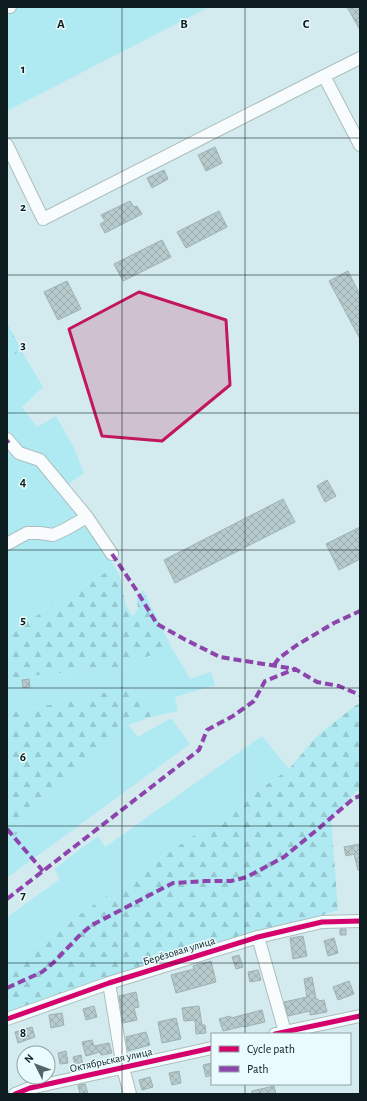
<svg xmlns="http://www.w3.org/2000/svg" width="367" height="1101" viewBox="0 0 367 1101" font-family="'Alegreya Sans',sans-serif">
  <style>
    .forest { fill: url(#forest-firs) }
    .garden { fill: #afeaf2 }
    .building { fill: url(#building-cross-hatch); stroke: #9db0b2 }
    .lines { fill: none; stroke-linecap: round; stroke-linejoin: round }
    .minor-casing { stroke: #abbec0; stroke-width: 14 }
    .minor { stroke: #f8fcfc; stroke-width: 12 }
    .quiet { stroke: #8e44ad; stroke-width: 4; stroke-dasharray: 8 4; stroke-linecap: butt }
    .cycleway-casing { stroke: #eafbfd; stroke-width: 8 }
    .cycleway { stroke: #d6006c; stroke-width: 5 }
    .marked { fill: #c2185b; fill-opacity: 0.2; stroke: #c2185b; stroke-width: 3; stroke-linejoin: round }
    .grid { fill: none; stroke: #0c1c1f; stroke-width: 1; stroke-opacity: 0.55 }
    .labels { text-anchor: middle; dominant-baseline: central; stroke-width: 3; stroke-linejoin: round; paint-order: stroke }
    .street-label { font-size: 11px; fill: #0c1c1f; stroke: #eafbfd }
    .grid-label { font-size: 13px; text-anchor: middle; font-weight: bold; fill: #0c1c1f; stroke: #eafbfd; stroke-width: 3; stroke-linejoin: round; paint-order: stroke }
  </style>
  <defs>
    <pattern id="forest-firs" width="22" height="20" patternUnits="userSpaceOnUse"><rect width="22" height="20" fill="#afeaf2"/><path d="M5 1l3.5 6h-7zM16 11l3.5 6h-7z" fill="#95c8cf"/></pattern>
    <pattern id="building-cross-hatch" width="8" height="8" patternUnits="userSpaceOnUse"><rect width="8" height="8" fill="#b7cacc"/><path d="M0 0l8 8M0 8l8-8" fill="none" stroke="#9cadaf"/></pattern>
  </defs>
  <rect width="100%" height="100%" fill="#d3ebee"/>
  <path class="forest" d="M7 322 21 350 14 355 7 357Z
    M108 571 120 576 126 606 133 616 138 609 137 597 143 590 172 648 110 670 44 674 7 681V637L15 629Z
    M126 688 141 689 151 717 128 725 60 787 41 802 18 833 7 842V714Z
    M360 704V788L331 818 338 910 7 1018V965L289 769 317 736 356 705Z"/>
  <path class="garden" d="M7 7H209L7 111Z
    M21 350 43 387 22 407 37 427 56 416 73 446 84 473 66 486 120 576 108 571 15 629 7 637V357L14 355Z
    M172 648 190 679 211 672 215 685 175 697 178 711 151 717 141 689 126 688 7 714V681L44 674 110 670Z
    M171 718 190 744 7 878V842L18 833 41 802 60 787 90 754 128 725 138 737Z
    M262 736 289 769 7 965V917L60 879 54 869 98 836 105 847Z"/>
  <path class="building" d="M347 7H360V30Z
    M215 147 222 163 206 171 198 155Z
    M164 170 168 179 152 188 147 178Z
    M130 201 134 207 137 206 142 214 105 233 100 224 105 221 101 215Z
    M219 211 227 227 186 248 177 232Z
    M162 240 171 257 123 281 114 264Z
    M348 271 360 295V339L329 281Z
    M67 281 81 309 58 320 44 292Z
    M327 480 336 496 325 502 317 486Z
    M283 499 295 522 175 583 164 560Z
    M360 527V559L339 570 326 544Z
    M29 679 30 687 23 688 22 680Z
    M360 844V870H358L354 854 346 856 344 847Z
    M340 929H346V935H340Z
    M303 936 307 956 293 959 290 938Z
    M334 938 338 953 328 956 324 941Z
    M239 955 243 967 236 969 232 957Z
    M211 961 216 982 176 993 171 975 194 969 193 966Z
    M258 970 261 980 250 982 248 972Z
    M312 977 316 999H318V1001L324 1000 327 1012 310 1015V1011L288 1016 284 1002 307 997 304 979Z
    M349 981 354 994 338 1000 333 987Z
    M136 992 139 1007 134 1008 137 1020 123 1023 119 996Z
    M94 1006 97 1017 86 1020 83 1009Z
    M199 1006 202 1025H205L206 1033 196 1034 195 1020 184 1021 182 1008Z
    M262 1010 265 1022 244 1027V1026L223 1031 219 1019 230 1016 231 1018Z
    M62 1013 64 1025 51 1028 49 1015Z
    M176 1018 181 1039 162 1043 158 1022Z
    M32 1027 35 1037 18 1043 15 1032Z
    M146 1032 150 1045 128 1051 126 1037Z
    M92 1040 94 1046 109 1043 112 1053 101 1055 100 1052 86 1056 82 1042Z
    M66 1051 68 1063 60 1064 58 1053Z
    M81 1055 83 1066 76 1068 73 1057Z
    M212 1063V1075L206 1077 203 1065Z
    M179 1071 181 1083 172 1085 169 1073Z
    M150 1077 153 1087 142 1090 139 1080Z
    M85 1084 88 1094H80L78 1085Z
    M274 1086 276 1094H252V1091Z"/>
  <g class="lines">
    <g class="minor-casing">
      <path id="minor" d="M7 7H10
        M324 76 360 58
        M7 145 43 219 324 76 360 145
        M7 439 19 453 40 460 87 517 112 554
        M7 544 27 533H40L53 535 66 529 87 517
        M258 937 285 1032
        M109 983 123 1068 130 1094
        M7 1019 109 983 258 937 322 922 360 921
        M275 1034 360 1016
        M15 1094 30 1088 212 1048"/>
    </g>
    <use href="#minor" class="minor"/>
    <path class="quiet" d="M7 442 9 440
      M112 554 135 588 157 624 184 639 220 657 295 669 317 682 339 686 360 695
      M274 665 279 658 297 645 334 623 360 611
      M7 829 43 871
      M7 899 199 750 207 730 233 716 254 701 265 681 295 669
      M7 988 42 972 53 963 81 934 92 925 173 883 205 881H231L247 877 284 857 318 829 354 798 360 796"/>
    <g class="cycleway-casing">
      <path id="cycleway" d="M7 1019 109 983 258 937 322 922 360 921
        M275 1034 360 1016
        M15 1094 30 1088 212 1048"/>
    </g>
    <use href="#cycleway" class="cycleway"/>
  </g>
  <path class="marked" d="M139 292 226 320 230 385 162 441 102 436 69 329Z"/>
  <path class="grid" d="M122 7V1094M245 7V1034M7 138H360M7 275H360M7 413H360M7 550H360M7 688H360M7 826H360M7 963H360M245 1084V1094"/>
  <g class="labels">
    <g class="street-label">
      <text transform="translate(179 951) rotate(-17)">Берёзовая улица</text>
      <text transform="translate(111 1060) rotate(-12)">Октябрьская улица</text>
    </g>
  </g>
  <g class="grid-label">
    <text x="61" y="28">A</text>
    <text x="184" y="28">B</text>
    <text x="306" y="28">C</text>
    <text x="23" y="73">1</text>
    <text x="23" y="211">2</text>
    <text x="23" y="349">3</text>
    <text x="23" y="486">4</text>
    <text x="23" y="624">5</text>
    <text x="23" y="761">6</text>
    <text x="23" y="899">7</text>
    <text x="23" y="1037">8</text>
  </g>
  <rect width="367" height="1101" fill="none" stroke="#0c1c1f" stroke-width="16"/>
  <rect x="211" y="1033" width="140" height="52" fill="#eafbfd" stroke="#91a2a4"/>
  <rect x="219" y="1046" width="20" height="6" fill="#d6006c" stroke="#91a2a4"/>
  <text x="247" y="1053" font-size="12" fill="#0c1c1f">Cycle path</text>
  <rect x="219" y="1066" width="20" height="6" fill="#8e44ad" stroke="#91a2a4"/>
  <text x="247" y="1073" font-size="12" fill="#0c1c1f">Path</text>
  <g transform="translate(36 1065) rotate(312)"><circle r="19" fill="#eafbfd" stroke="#91a2a4"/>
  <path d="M0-3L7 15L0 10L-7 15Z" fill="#526467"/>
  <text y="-6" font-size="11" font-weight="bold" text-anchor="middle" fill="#0c1c1f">N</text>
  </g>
</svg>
